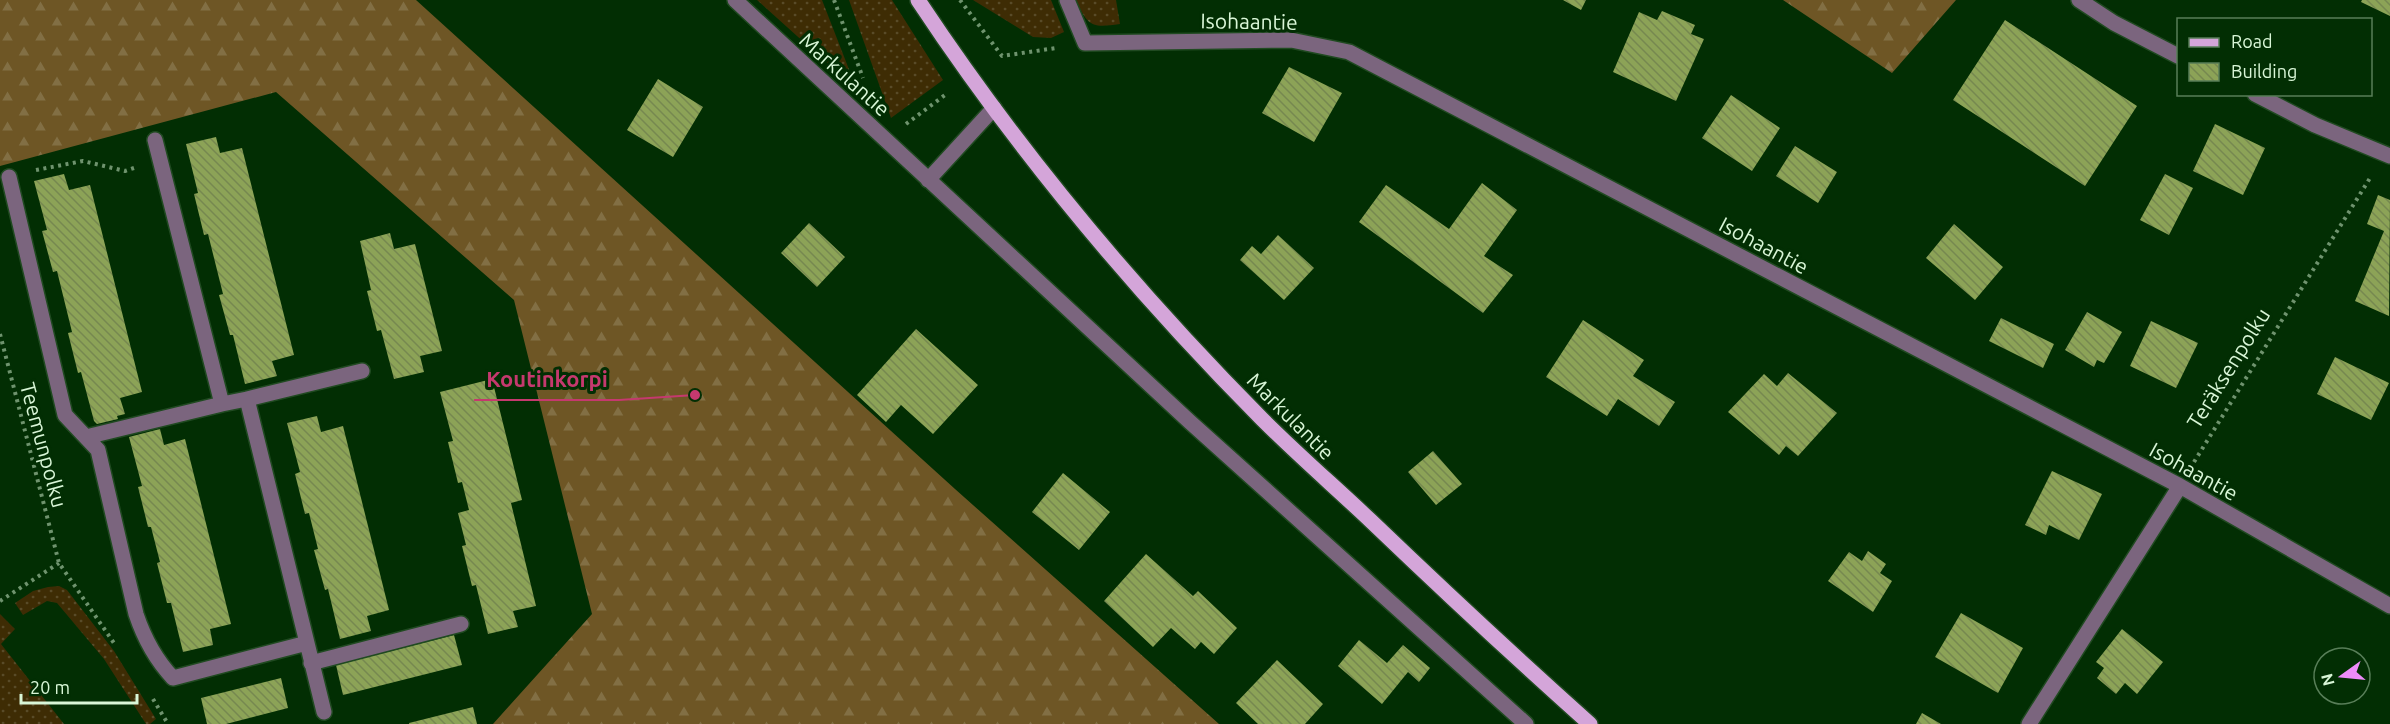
<svg xmlns="http://www.w3.org/2000/svg" width="2390" height="724" viewBox="0 0 2390 724" font-family="Ubuntu,sans-serif">
  <style>
    .grass { fill: url(#grass-dots) }
    .forest { fill: url(#forest-firs) }
    .building { fill: url(#building-back-hatch) }
    .lines { fill: none; stroke-linecap: round; stroke-linejoin: round }
    .minor-casing { stroke: #204a21; stroke-width: 18 }
    .major-casing { stroke: #204a21; stroke-width: 18 }
    .path { stroke: #6f936e; stroke-width: 4; stroke-dasharray: 3 4.5; stroke-linecap: butt }
    .minor { stroke: #7b657e; stroke-width: 15 }
    .major { stroke: #d4a5d9; stroke-width: 15 }
    .labels { text-anchor: middle; dominant-baseline: central; stroke-width: 6; stroke-linejoin: round; paint-order: stroke }
    .street-label { font-size: 21px; fill: #d9f6d7; stroke: #022e03 }
    .leader { fill: none; stroke: #c5396e; stroke-width: 2 }
    .callout-dot { fill: #c5396e; stroke: #022e03; stroke-width: 2 }
    .callout-label { font-size: 22px; text-anchor: middle; font-weight: bold; fill: #c5396e; stroke: #022e03; stroke-width: 6; stroke-linejoin: round; paint-order: stroke }
  </style>
  <defs>
    <pattern id="grass-dots" width="8" height="8" patternUnits="userSpaceOnUse" patternTransform="scale(1.5)"><rect width="8" height="8" fill="#3e2c04"/><path d="M2 2h.1M6 6h.1" fill="none" stroke="#594b28" stroke-width="1.8" stroke-linecap="round"/></pattern>
    <pattern id="forest-firs" width="22" height="20" patternUnits="userSpaceOnUse" patternTransform="scale(1.5)"><rect width="22" height="20" fill="#6e5625"/><path d="M5 1l3.5 6h-7zM16 11l3.5 6h-7z" fill="#826f44"/></pattern>
    <pattern id="building-back-hatch" width="6" height="6" patternUnits="userSpaceOnUse" patternTransform="scale(1.5)"><rect width="6" height="6" fill="#8ca357"/><path d="M-1 5l2 2M0 0l6 6M5-1l2 2" fill="none" stroke="#768850"/></pattern>
  </defs>
  <rect width="100%" height="100%" fill="#022e03"/>
  <path class="grass" d="M757 0H822L857 90Z
    M849 0H892L943 80 891 118Z
    M973 0H1051L1064 32 1051 38 1033 37Z
    M1076 0H1116L1120 24C1092 28 1088 27 1076 0Z
    M48 587 59 586 67 590 114 651 156 719 150 724H146L104 659 57 603 47 601 23 615 15 603 33 591Z
    M0 614 15 629 1 644 64 724H0Z"/>
  <path class="forest" d="M0 0H416L955 489 1219 724H493L592 614 514 300 276 92 0 166Z
    M1783 0H1956L1892 73Z"/>
  <path class="building" d="M1563 0H1586L1581 10Z
    M2362 0H2390V16L2361 2Z
    M1662 11 1695 25 1691 34 1704 39 1676 101 1613 72 1639 12 1657 20Z
    M2005 20 2137 106 2085 186 1953 100Z
    M1289 67 1342 93 1314 142 1262 113Z
    M658 79 703 107 673 157 627 130Z
    M1731 95 1780 128 1752 171 1702 138Z
    M2215 124 2265 148 2243 195 2193 171Z
    M216 137 220 153 242 148 294 355 272 361 277 376 245 384 233 335H230L219 295 223 294 208 234 204 235 194 194 198 193 186 144Z
    M1795 146 1837 172 1818 203 1776 176Z
    M64 174 69 190 90 185 142 392 120 398 125 414 117 416 118 419 97 424 94 421 81 372 78 373 68 333 72 332 57 271 53 272 42 231 47 230 34 181Z
    M2165 174 2193 188 2169 235 2140 220Z
    M1482 183 1517 210 1484 256 1513 275 1483 313 1359 222 1386 185 1449 229Z
    M2378 195 2390 200 2389 316 2355 301 2384 231 2367 224Z
    M809 223 845 257 817 287 781 253Z
    M1954 224 2003 267 1975 300 1926 258Z
    M390 233 394 249 415 244 442 351 420 356 424 372 394 379 381 330 377 331 367 291 371 290 360 241Z
    M1278 235 1314 268 1284 300 1240 260 1252 246 1261 254Z
    M2087 312 2122 332 2104 363 2097 360 2094 367 2065 350Z
    M2001 318 2054 344 2043 368 1989 341Z
    M1583 320 1644 360 1633 376 1675 402 1659 426 1618 399 1607 416 1546 377Z
    M2151 321 2198 343 2176 388 2130 366Z
    M916 329 978 385 933 434 901 405 886 422 857 395Z
    M2335 357 2389 383 2371 420 2317 394Z
    M1788 373 1837 413 1798 456 1786 446 1779 455 1728 412 1764 374 1777 386Z
    M492 379 522 500 511 503 536 606 513 611 518 627 488 634 476 585 472 586 462 546 466 545 458 513 469 510 462 482 458 483 448 442 453 441 440 392Z
    M317 416 321 432 343 426 389 610 367 616 371 631 340 639 328 589 325 590 314 550 318 549 309 513 305 514 295 474 300 472 287 423Z
    M160 429 164 445 185 439 231 624 210 629 213 645 183 652 171 603H167L157 563 160 562 151 527H148L138 487 142 486 129 437Z
    M1433 451 1462 484 1436 505 1408 472Z
    M2052 471 2102 494 2079 540 2049 525 2046 535 2025 525Z
    M1063 473 1110 512 1079 550 1032 512Z
    M1868 551 1886 564 1880 573 1892 581 1873 612 1828 581 1849 552 1862 561Z
    M1146 554 1193 596 1198 591 1237 628 1214 654 1201 642 1195 649 1171 628 1153 647 1104 601Z
    M1961 613 2023 648 1998 693 1935 657Z
    M2122 629 2163 662 2137 694 2125 683 2116 694 2097 678 2104 668 2096 662Z
    M454 635 462 665 343 695 336 665Z
    M1359 640 1387 663 1403 645 1430 668 1419 682 1408 672 1382 704 1338 666Z
    M1277 660 1323 704 1305 724H1258L1236 703Z
    M281 678 288 708 226 724H207L201 698Z
    M473 707 477 724H409V723Z
    M1922 713 1941 724H1916Z"/>
  <g class="lines">
    <g class="minor-casing">
      <path id="minor" d="M735 0 1190 422 1526 724
        M1067 0 1085 43 1291 40 1349 52 2180 486 2390 606
        M2079 0 2114 23 2178 56
        M2255 94 2315 125 2390 156
        M155 140 222 404 247 399
        M9 177 65 415 98 450 136 614C144 638 155 659 173 678L307 643
        M928 180 994 108
        M86 437 222 404
        M311 663 461 624
        M324 712 247 399 362 371
        M2029 724 2180 486"/>
    </g>
    <g class="major-casing">
      <path id="major" d="M918 0C1018 151 1135 291 1262 419 1297 454 1335 487 1371 521 1443 590 1516 658 1590 724"/>
    </g>
    <path class="path" d="M834 0 863 78
      M960 0 1002 56 1056 48
      M906 124 945 95
      M36 170 83 161 125 171 134 168
      M0 334 59 563 116 646
      M2194 462 2370 178
      M0 601 59 563
      M153 699 168 724"/>
    <use href="#minor" class="minor"/>
    <use href="#major" class="major"/>
  </g>
  <g class="labels">
    <g class="street-label">
      <text transform="translate(1249 21) rotate(1)">Isohaantie</text>
      <text transform="translate(845 74) rotate(42)">Markulantie</text>
      <text transform="translate(1764 245) rotate(28)">Isohaantie</text>
      <text transform="translate(2228 368) rotate(-58)">Teräksenpolku</text>
      <text transform="translate(1291 416) rotate(45)">Markulantie</text>
      <text transform="translate(44 445) rotate(75)">Teemunpolku</text>
      <text transform="translate(2194 471) rotate(29)">Isohaantie</text>
    </g>
  </g>
  <path class="leader" d="M695 395L619 400H474"/>
  <circle class="callout-dot" cx="695" cy="395" r="6"/>
  <g class="callout-label">
    <text x="547" y="387">Koutinkorpi</text>
  </g>
  <rect x="2177" y="18" width="195" height="78" fill="#022e03" stroke="#587e58" stroke-width="1.5"/>
  <rect x="2189" y="38" width="30" height="9" fill="#d4a5d9" stroke="#587e58" stroke-width="1.5"/>
  <text x="2231" y="48" font-size="18" fill="#d9f6d7">Road</text>
  <rect x="2189" y="63" width="30" height="18" fill="url(#building-back-hatch)" stroke="#587e58" stroke-width="1.5"/>
  <text x="2231" y="78" font-size="18" fill="#d9f6d7">Building</text>
  <g transform="translate(2342 676) rotate(255)"><circle r="28" fill="#022e03" stroke="#587e58" stroke-width="1.5"/>
  <path d="M0-4.5L10 22L0 15L-10 22Z" fill="#ed8cf9"/>
  <text y="-9" font-size="16" font-weight="bold" text-anchor="middle" fill="#d9f6d7">N</text>
  </g>
  <path d="M21 694v9h116v-9" fill="none" stroke="#d9f6d7" stroke-width="3"/>
  <text x="30" y="694" font-size="18" fill="#d9f6d7" stroke="#022e03" stroke-width="4.5" paint-order="stroke">20 m</text>
</svg>
